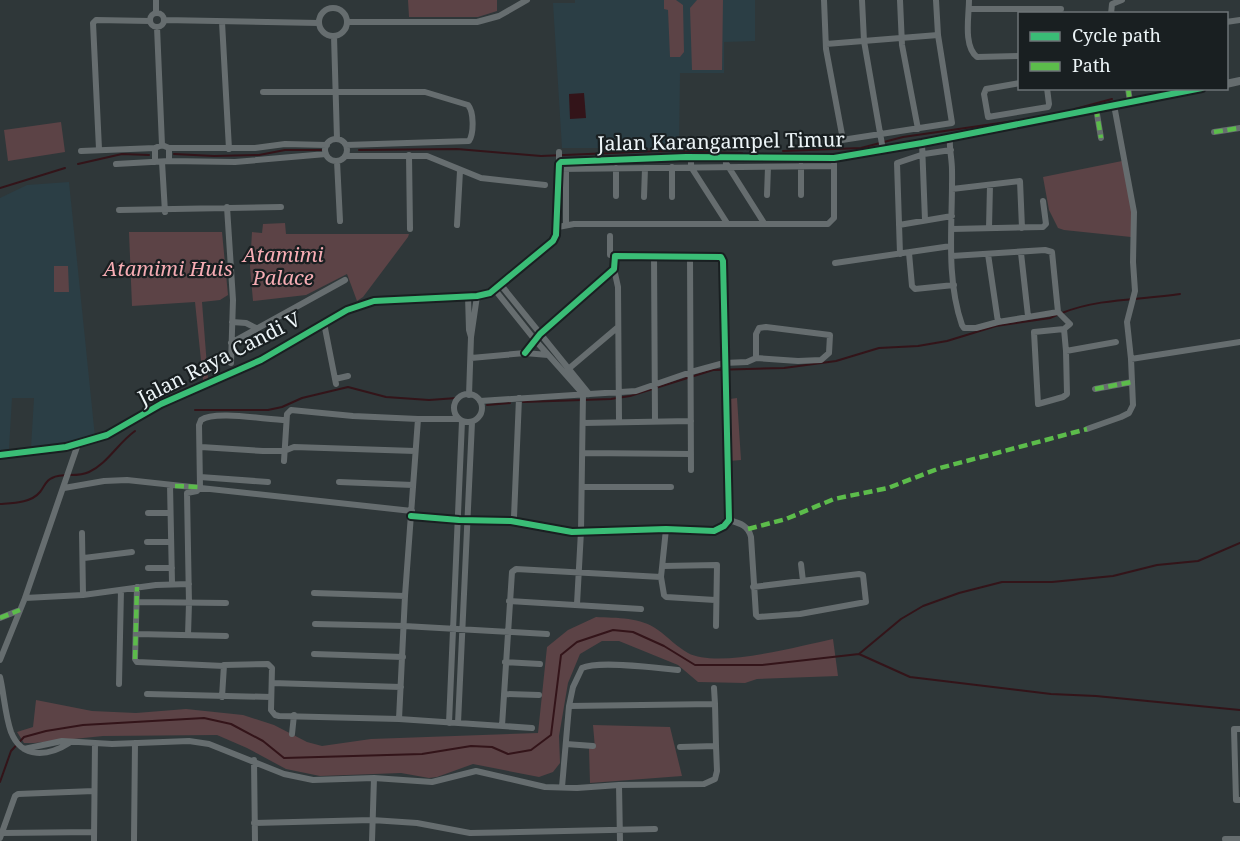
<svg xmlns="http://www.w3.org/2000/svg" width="1240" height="841" viewBox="0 0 1240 841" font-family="'Noto Serif',serif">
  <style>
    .built { fill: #2b3e45 }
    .green { fill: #5c4346 }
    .water { fill: #331419 }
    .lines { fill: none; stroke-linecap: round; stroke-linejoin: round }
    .stream { stroke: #331419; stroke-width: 2 }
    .minor { stroke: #666d6f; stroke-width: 6 }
    .tertiary { stroke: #666d6f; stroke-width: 8 }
    .quiet { stroke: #5cbc4b; stroke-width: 4.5; stroke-dasharray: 9 4.5; stroke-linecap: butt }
    .cycleway-casing { stroke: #191f21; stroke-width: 10 }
    .cycleway { stroke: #3abd76; stroke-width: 6 }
    .labels { text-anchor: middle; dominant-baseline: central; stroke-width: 4.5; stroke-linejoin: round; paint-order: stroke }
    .street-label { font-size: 20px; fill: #ecf4f7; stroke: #191f21 }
    .park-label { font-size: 20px; font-style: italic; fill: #f6acb3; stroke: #191f21 }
  </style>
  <rect width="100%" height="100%" fill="#2f3739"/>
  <path class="built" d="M575 0H755V41L724 42V73H680L679 148H562L553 3H575Z
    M69 182 95 437 67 444 31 448 34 398H12L9 449 0 450V198L27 185Z"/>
  <path class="green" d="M408 0H497V11L478 17H409Z
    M664 0H676L683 5 684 52 680 57H670L668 10 664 9Z
    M697 0H723L722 70H692L690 8Z
    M61 122 65 152 8 161 4 130Z
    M1122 161 1131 200V237L1064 230 1058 228 1049 210 1043 177Z
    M285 223 286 234H409L408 237 363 297 357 301 347 274 306 295 253 301 250 267 252 232 262 233 263 224Z
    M129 232H222L228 295 220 300 202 302 208 379 203 380 195 302 132 306Z
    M54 266H68L69 292H54Z
    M737 398 741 460 729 461 730 399Z
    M596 617C617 618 641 617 658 630 668 637 677 647 688 653 718 669 799 646 833 639L838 676 757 679 745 683 698 682 678 665 619 641H602L580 654 568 683 559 736 560 763 553 772 539 777 473 764 437 777 429 778 401 773 320 776 286 769 247 748 217 735 103 736 34 743H24L17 732 33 727 36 700 92 711 136 713 186 709 243 715 274 725 307 742 322 746 371 739 538 733 547 647 568 630Z
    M593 725 670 727 682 776 590 783 589 748H595Z"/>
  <path class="water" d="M584 93 586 118 570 119 569 94Z"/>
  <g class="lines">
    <path class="stream" d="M1075 109 1112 99
      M359 150 457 149 541 156 659 151 742 153
      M783 151 861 148 903 137 1014 121
      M174 154 214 156 259 155 285 150H321
      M78 164 122 154 149 155
      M0 188 65 168
      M1062 313C1099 298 1141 300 1180 294
      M523 402 611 399 630 396 713 370 784 368 836 361 879 348 918 346 947 341 996 326 1050 318 1057 315
      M487 405 510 403
      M195 410H268L282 407 302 398 348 387 386 397 429 400 457 398
      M0 504C13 503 31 503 40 492 44 487 46 480 52 478 63 472 77 478 89 472 107 464 118 443 135 431
      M859 654 901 619 923 606 959 593 1002 582H1052L1113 576 1157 565 1198 561 1240 543
      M0 782 11 751 24 737 46 731 83 725 204 718 231 724 263 741 284 758 422 754 471 746 492 747 508 754 531 750 551 735 561 655 577 642 613 630 633 632 664 646 695 665H762L859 654 910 677 1051 694 1096 696 1240 710"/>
    <path class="minor" d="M156 0V13
      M824 0 826 49 843 140
      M862 0 864 41 883 150
      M900 0 902 45 918 129
      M969 0C969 16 963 46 977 57L1020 56
      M319 22a14 14 0 1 1 28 0a14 14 0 1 1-28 0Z
      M969 9H1061
      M150 20a7 7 0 1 1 14 0a7 7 0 1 1-14 0Z
      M1111 14 1112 4 1122 0
      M164 20 319 23
      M222 22 229 149
      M347 22H477L499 16 527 0
      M1226 22 1240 20
      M157 27 162 145
      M334 36 337 139
      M826 44 938 35
      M1020 83 986 89 984 94 988 117 1048 107 1049 104 1047 88
      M1128 88 1130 102
      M263 92H425L468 105C474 112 474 133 469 141L346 145
      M1096 108 1101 138
      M1214 132 1240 128
      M950 138C949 148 952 159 952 170 953 220 945 276 962 325L964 328H976L998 322 1058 312
      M325 150a11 11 0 1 1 22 0a11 11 0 1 1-22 0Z
      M922 143 925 220
      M816 144 952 123 938 35 936 0
      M169 148H255L285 144 327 145
      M99 149 93 23 96 20 150 21
      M81 151 155 148
      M409 155 410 229
      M346 156H427L481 178 545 185
      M691 157V167L727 223
      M169 161 235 162 326 154
      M337 161 340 221
      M162 162 165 212
      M726 163 764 223
      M116 164 169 161V148L162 145 155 148V162
      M559 164V152
      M616 168V196
      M559 169 834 166V164
      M952 189 1020 181 1022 228
      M767 195 768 167
      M801 195V166
      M644 197 645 168
      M672 197V167
      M227 207 233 300 231 363
      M119 210 281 207
      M566 224V169
      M457 225 460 171
      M899 225 952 216
      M558 227 574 224H828L834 218V166
      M989 228 990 185
      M952 229 1043 227 1046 224 1043 201
      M610 236V255L615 256
      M909 253 912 286 915 289 954 285
      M1021 253 1028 316
      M900 254 897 163 924 154 951 150
      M988 254 998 322
      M654 255 655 421
      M690 256 691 470
      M952 256 1045 250 1052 252 1058 312 1070 324 1064 329 1034 332 1038 404 1063 397 1067 394 1066 351 1064 329
      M835 263 951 246
      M614 269 618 287 619 421
      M501 285 589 394
      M495 290 535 340 583 394 581 531 577 604
      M468 296 469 330 471 337
      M232 322 246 323 256 328
      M324 323 336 384
      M231 343 345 280
      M1066 351 1116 342
      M471 358 525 353 548 355
      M1131 359 1240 342
      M566 371 618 327
      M335 379 348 376
      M1095 389 1132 382
      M454 408a14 14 0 1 1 28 0a14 14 0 1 1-28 0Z
      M469 395 471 337 477 296
      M480 401 636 391 691 372 724 363 747 362 756 358 798 361 821 360 829 353 830 335 766 327 759 328 756 334V358
      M583 423 691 421
      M1087 429 1121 417 1129 413 1133 405 1131 359 1127 322 1135 291 1133 262 1134 212 1114 105
      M201 447 263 451H284L294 447 415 451
      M583 453 691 454
      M284 461 287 414 291 410 353 416 418 419H459
      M200 477 268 482
      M339 482 413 485
      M170 485 172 582
      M582 487H671
      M64 488 104 481 127 480 412 511
      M148 513H170
      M411 516 459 520 511 521 572 532 666 529 714 531 724 526 729 520 723 261 721 257 615 256 614 269 540 334 525 353
      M729 520C739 523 748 525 751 537L756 615 758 617 800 614 866 602 863 575 859 574 753 587
      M511 521 514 517 519 398
      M666 529 661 577 664 595 666 597 715 600
      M82 533 83 595 156 585 189 584
      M147 542H171
      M84 558 132 552
      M801 564 803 581
      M663 566 717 565 716 626
      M148 568H172
      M137 587 135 659 137 662 224 666
      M314 593 405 596
      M25 598 83 595
      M509 601 641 609
      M138 602 226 603
      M0 618 20 610
      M315 624 404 626 547 634
      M137 634 226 636
      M188 635 189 603 187 493 197 491 200 487 199 425 201 420C215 410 267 420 286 420
      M314 654 403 657
      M0 660 25 598 78 444
      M505 662 540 664
      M0 677C4 694 5 715 11 732 22 760 49 756 69 743
      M272 683 401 687
      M119 684 121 590
      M714 688 715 704
      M147 694 271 697
      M504 694 539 695
      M222 697 224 665 268 664 272 668 271 710 275 715 279 716 399 719 532 728
      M569 706 715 704 716 746
      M399 719 405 596 418 419
      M449 723 462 421
      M458 723 472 422
      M502 726 512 572 516 569 661 577
      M1240 729H1234L1236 800H1240
      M292 734 294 715
      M566 744 593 746
      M24 749 62 741 112 744 189 741 209 744 284 774 313 780 374 778 432 782 476 771 545 787 577 788 619 785 704 784 715 779 717 771 716 746 680 747
      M254 760 255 841
      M619 785 620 841
      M562 787 569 706 573 687 582 668C598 660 659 668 678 670
      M254 823 372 820 417 823 470 833 655 829
      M2 833 94 832
      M0 838 15 796 18 794 94 791
      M1225 839H1240
      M94 841 95 743
      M134 841 135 743
      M372 841 374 778"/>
    <path class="tertiary" d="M1226 84 1240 81
      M0 455 66 447 107 435 161 404 261 360 347 310 374 301 477 296 490 293 553 241 556 235 559 164 561 162 686 157 834 158 922 143 1202 88"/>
    <path class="quiet" d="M1128 88 1130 102
      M1096 108 1101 138
      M1214 132 1240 128
      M1095 389 1132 382
      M175 486 200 487
      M748 529 786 519 834 499 888 488 940 468 1087 429
      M0 618 20 610
      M135 659 137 587"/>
    <g class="cycleway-casing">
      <path id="cycleway" d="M0 455 66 447 107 435 161 404 261 360 347 310 374 301 477 296 490 293 553 241 556 235 559 164 561 162 686 157 834 158 922 143 1202 88
        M411 516 459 520 511 521 572 532 666 529 714 531 724 526 729 520 723 261 721 257 615 256 614 269 540 334 525 353"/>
    </g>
    <use href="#cycleway" class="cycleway"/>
  </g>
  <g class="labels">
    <g class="street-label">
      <text transform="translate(721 141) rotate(-1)">Jalan Karangampel Timur</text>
      <text transform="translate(219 358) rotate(-27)">Jalan Raya Candi V</text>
    </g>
    <g class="park-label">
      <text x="283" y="254">Atamimi<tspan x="283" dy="23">Palace</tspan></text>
      <text x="168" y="268">Atamimi Huis</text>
    </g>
  </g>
  <rect x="1018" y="12" width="210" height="78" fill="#191f21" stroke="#6d7477" stroke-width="1.5"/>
  <rect x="1030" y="32" width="30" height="9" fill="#3abd76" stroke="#6d7477" stroke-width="1.5"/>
  <text x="1072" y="42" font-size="18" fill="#ecf4f7">Cycle path</text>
  <rect x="1030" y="62" width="30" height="9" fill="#5cbc4b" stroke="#6d7477" stroke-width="1.5"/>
  <text x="1072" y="72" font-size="18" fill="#ecf4f7">Path</text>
</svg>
